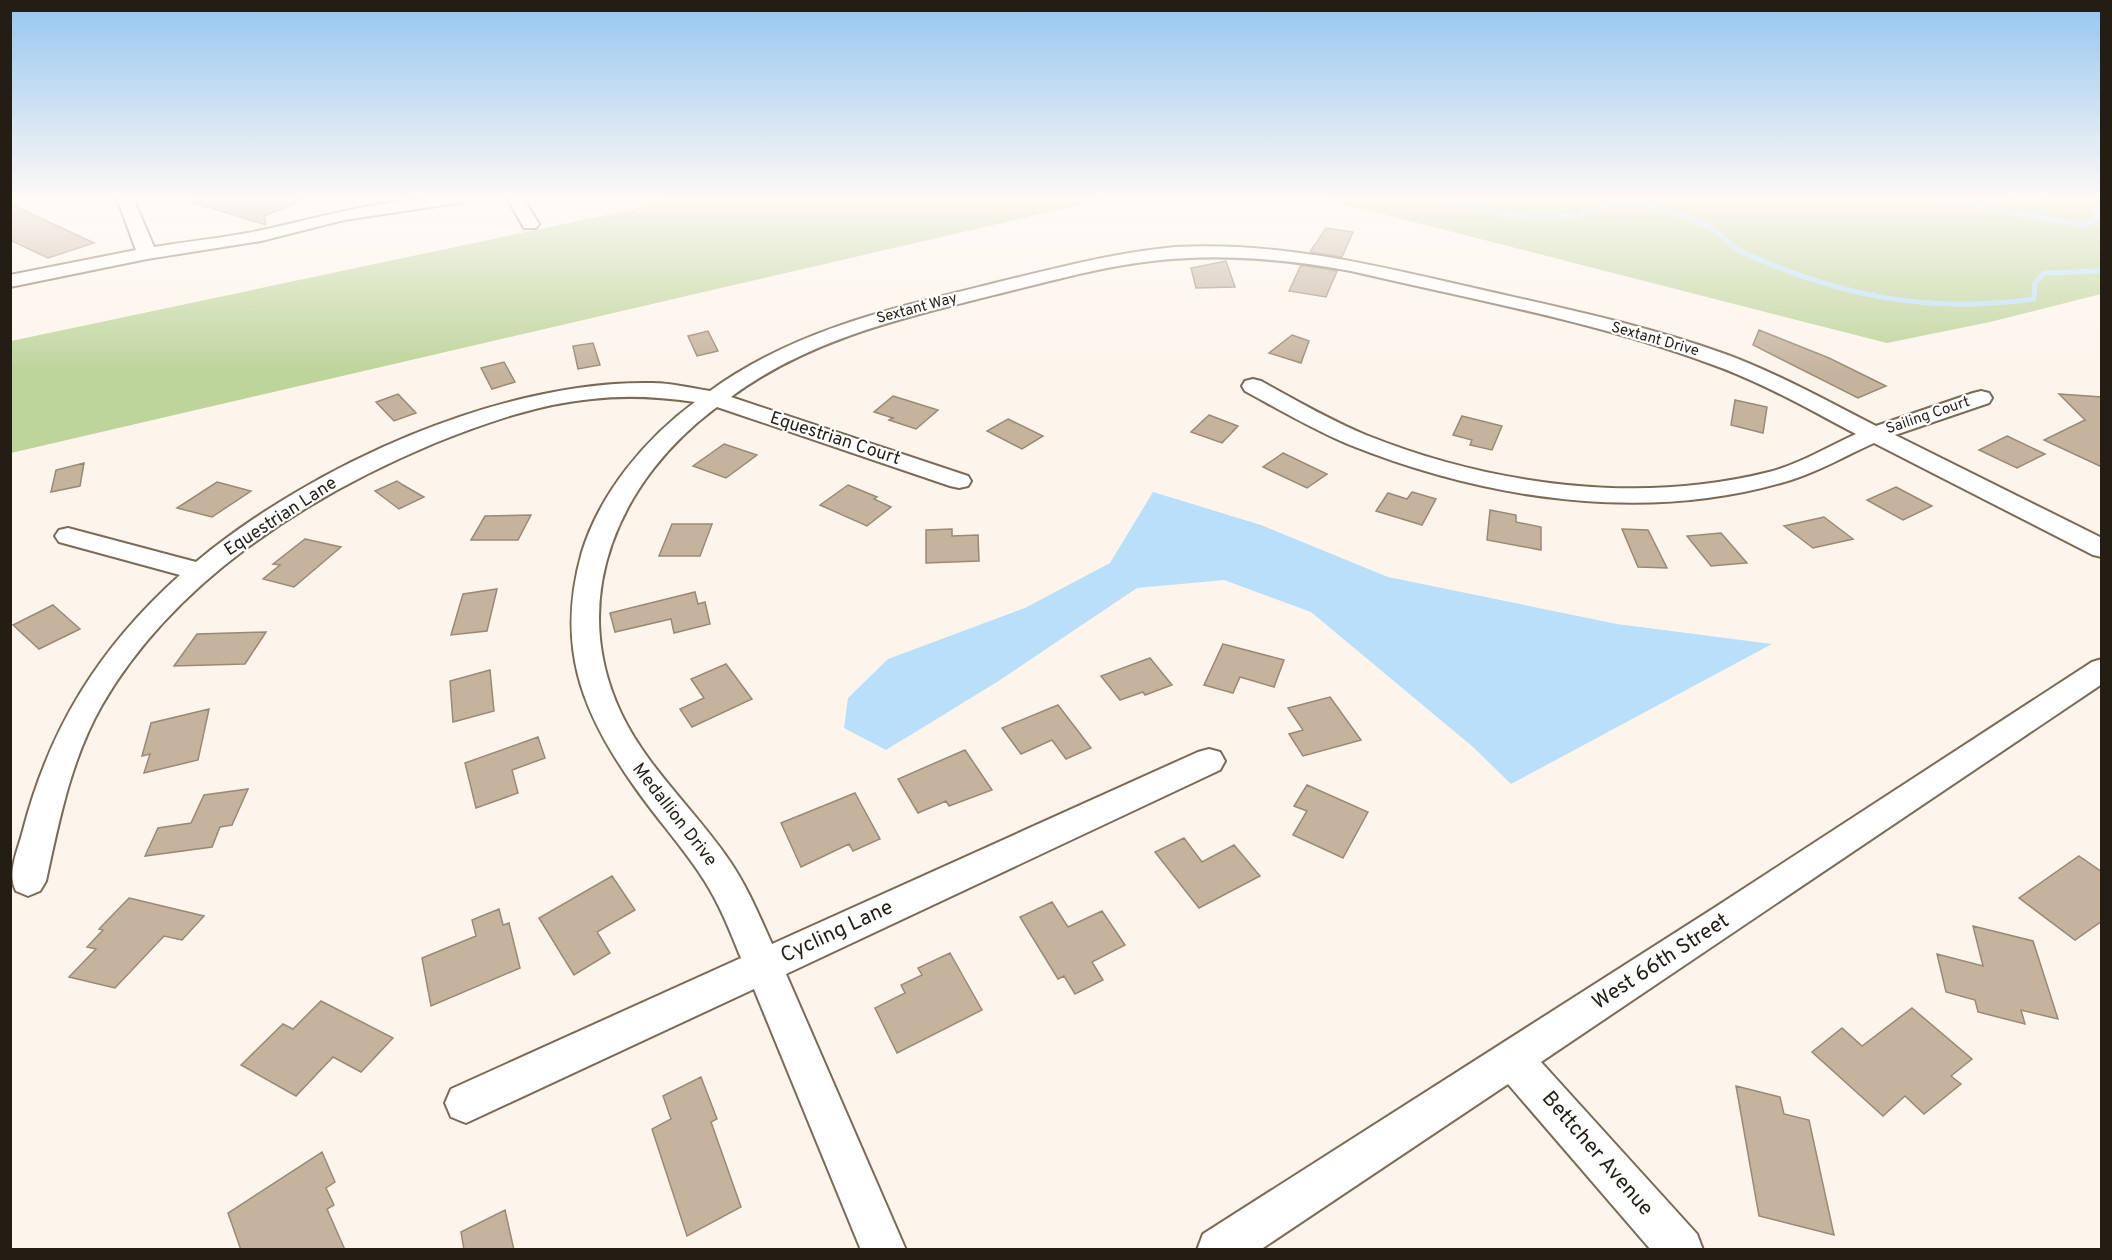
<svg xmlns="http://www.w3.org/2000/svg" width="2112" height="1260" viewBox="0 0 2112 1260" font-family="Overpass,sans-serif">
  <style>
    .green { fill: #bdd49a }
    .water { fill: #b9dffb }
    .lines { fill: none; stroke-linecap: round; stroke-linejoin: round }
    .stream { stroke: #b9dffb; stroke-width: 5 }
    .building { fill: #c5b39d; stroke: #9a8974; stroke-width: 1.5 }
    .minor-casing { stroke: #7b6a56; stroke-width: 4 }
    .minor { fill: #fff; fill-rule: evenodd }
    .labels { text-anchor: middle; dominant-baseline: central; stroke-width: 4.5; stroke-linejoin: round; paint-order: stroke }
    .far-street-label { font-size: 15px; fill: #231d14; stroke: #fff }
    .street-label { font-size: 18px; fill: #231d14; stroke: #fff }
    .near-street-label { font-size: 21px; fill: #231d14; stroke: #fff }
  </style>
  <rect width="100%" height="100%" fill="#fdf5ec"/>
  <path class="green" d="M661 198H1109L11 453V341L663 203Z
    M1320 198H2010L2027 201 2046 198H2101V294L1990 322 1887 343Z"/>
  <path class="water" d="M1153 492 1261 525 1388 577 1617 624 1772 644 1511 784 1473 747 1311 612 1224 580 1137 588 997 682 886 750 844 728 848 698 888 659 1025 608 1110 563Z"/>
  <g class="lines">
    <path class="stream" d="M1439 198C1482 211 1528 222 1573 216 1585 214 1597 209 1609 207 1625 204 1642 206 1658 209 1681 213 1703 221 1721 235 1728 241 1733 248 1742 252 1839 296 1928 314 2034 299L2035 283 2044 273 2102 271
      M1925 198 2084 225 2098 218 2095 209 2102 203"/>
  </g>
  <path class="building" d="M195 198H305V199L264 216 266 225 194 203Z
    M10 204 94 243 48 258 10 240Z
    M1326 228 1353 232 1342 257 1310 252Z
    M1226 261 1235 287 1196 288 1191 268Z
    M1301 265 1337 271 1326 297 1289 291Z
    M1759 330 1829 358 1886 386 1858 398 1753 345Z
    M708 331 718 351 697 356 688 336Z
    M1292 335 1309 341 1301 363 1269 353Z
    M593 343 600 365 578 369 573 346Z
    M504 362 515 382 492 389 481 368Z
    M398 394 416 413 394 421 376 402Z
    M2059 394 2102 397V467L2044 440 2085 420Z
    M893 396 938 410 916 429 889 420 893 418 874 412Z
    M1735 400 1767 407 1763 433 1731 425Z
    M1209 415 1238 426 1222 443 1191 432Z
    M1462 416 1502 426 1492 450 1470 445 1472 440 1453 435Z
    M1008 419 1043 436 1022 449 987 431Z
    M2007 436 2045 454 2017 468 1979 450Z
    M724 444 757 455 726 478 693 466Z
    M1283 453 1327 474 1307 488 1263 467Z
    M84 463 80 486 51 492 56 470Z
    M397 481 403 485 424 497 399 509 375 491Z
    M217 482 251 491 212 517 177 508Z
    M848 485 877 497 874 499 891 507 867 526 820 505Z
    M1896 487 1932 506 1903 520 1867 500Z
    M1412 492 1436 499 1422 525 1376 511 1388 493 1407 499Z
    M1490 510 1516 515V522L1541 527V550L1487 540Z
    M531 515 518 540H471L485 516Z
    M1824 517 1853 539 1813 548 1784 526Z
    M672 524H712L700 556H659Z
    M952 529V536L978 535 979 561 926 563V530Z
    M1622 529 1648 530 1667 568 1638 567Z
    M1721 533 1747 563 1711 566 1687 536Z
    M305 539 341 547 294 587 263 579 280 565 273 564Z
    M497 589 487 631 451 635 463 594Z
    M695 592 698 604 705 602 710 624 674 633 671 619 615 632 610 613Z
    M53 605 80 629 39 649 13 625Z
    M266 632 245 664 174 666 197 634Z
    M1223 644 1284 660 1274 687 1240 677 1233 693 1204 685Z
    M1150 658 1172 685 1145 695 1143 692 1120 700 1101 676Z
    M726 664 752 699 692 727 680 709 704 698 691 679Z
    M490 670 494 711 453 722 450 681Z
    M1330 697 1361 740 1303 756 1289 734 1303 730 1288 708Z
    M1058 705 1091 748 1066 759 1052 740 1021 754 1002 728Z
    M209 709 198 760 144 773 150 754 142 756 151 723Z
    M538 737 545 758 512 770 518 793 476 808 465 763Z
    M965 750 992 790 949 806 946 801 918 813 898 779Z
    M1307 785 1368 812 1343 858 1293 835 1307 811 1294 806Z
    M248 789 232 825 220 827 212 847 145 856 158 828 191 823 204 795Z
    M855 793 880 839 853 851 849 844 801 867 781 823Z
    M1184 838 1202 862 1234 845 1260 876 1199 908 1155 852Z
    M2079 856 2102 872V921L2075 940 2019 898Z
    M612 876 635 910 597 932 610 953 574 975 539 918Z
    M129 898 204 916 182 940 164 936 115 988 69 977 96 949 87 947 103 930 99 929Z
    M1052 902 1068 927 1102 911 1125 945 1092 962 1103 980 1075 994 1064 976 1058 979 1020 917Z
    M499 909 503 925 509 923 520 968 431 1006 422 958 476 936 472 920Z
    M1973 926 2033 941 2058 1019 2021 1010 2025 1024 1978 1012 1975 1000 1946 992 1937 954 1983 966Z
    M950 953 982 1010 897 1053 875 1008 905 993 901 985 922 975 918 968Z
    M321 1001 393 1038 361 1072 333 1057 296 1096 241 1065 283 1024 293 1029Z
    M1912 1008 1972 1059 1951 1076 1961 1084 1924 1114 1905 1096 1883 1116 1812 1052 1842 1028 1862 1046Z
    M701 1077 717 1119 711 1122 741 1207 687 1236 652 1129 671 1119 663 1096Z
    M1736 1086 1780 1097 1784 1114 1809 1120 1834 1235 1759 1216Z
    M322 1152 335 1182 326 1188 334 1205 327 1209 345 1250H241L228 1213Z
    M505 1210 514 1250H464L461 1232Z"/>
  <g class="lines">
    <g class="minor-casing">
      <path id="minor" d="M117 198H133L154 247C190 241 227 238 262 230 330 215 396 195 465 198L463 202 457 203 344 220 261 241 147 259 10 287V275L136 250Z
        M507 198H523L539 224 536 228H524Z
        M1175 247C1281 242 1369 264 1470 287 1556 307 1642 324 1725 354 1777 373 1827 401 1876 426L1973 393 1981 391 1989 393 1992 398 1989 403 1895 435 2102 538V557L2093 555 1874 443C1847 455 1820 471 1791 480 1649 524 1487 500 1350 445 1314 430 1280 410 1245 391L1242 386 1245 381 1253 379 1261 381C1295 400 1330 420 1366 435 1491 485 1637 505 1769 472 1800 464 1827 447 1856 434 1808 409 1760 381 1708 363 1593 321 1470 299 1351 271 1285 259 1218 253 1152 261 1092 268 1033 286 974 300 889 321 802 344 731 397L968 476 971 481 968 486 959 488 950 486 717 407C620 479 566 597 621 713 647 768 695 810 729 860 747 886 759 915 772 944L1198 752 1209 749 1220 752 1225 761 1220 770 786 974 906 1250H861L754 989 466 1123 451 1117 445 1103 451 1089 741 958C730 931 720 905 704 880 683 847 656 818 634 786 580 710 556 644 582 552 600 493 646 438 695 402 660 397 627 395 592 399 538 404 485 423 435 443 306 497 174 581 102 705 71 759 59 821 46 881L40 891 28 896 16 891C7 874 17 852 22 834 49 728 99 648 180 575L59 542 55 536 59 530 68 528 196 562C311 466 500 380 652 383 671 383 691 388 710 391 794 330 893 308 991 284 1052 269 1112 253 1175 247Z
        M2102 659V684L1541 1062 1697 1234 1703 1250H1651L1508 1084 1260 1250H1197L1203 1234 1714 908 2092 662Z"/>
    </g>
    <use href="#minor" class="minor"/>
  </g>
  <linearGradient id="sky" x2="0" y2="1"><stop stop-color="#95c5f0"/><stop offset="0.53" stop-color="#fefaf6"/><stop offset="1" stop-color="#fefaf6" stop-opacity="0"/></linearGradient>
  <rect width="2112" height="374" fill="url(#sky)"/>
  <g class="labels">
    <g class="far-street-label">
      <text transform="translate(917 309) rotate(-15)">Sextant Way</text>
      <text transform="translate(1655 340) rotate(16)">Sextant Drive</text>
      <text transform="translate(1928 416) rotate(-19)">Sailing Court</text>
    </g>
    <g class="street-label">
      <text transform="translate(835 439) rotate(18)">Equestrian Court</text>
      <text transform="translate(281 517) rotate(-33)">Equestrian Lane</text>
      <text transform="translate(674 815) rotate(52)">Medallion Drive</text>
    </g>
    <g class="near-street-label">
      <text transform="translate(837 932) rotate(-25)">Cycling Lane</text>
      <text transform="translate(1661 962) rotate(-33)">West 66th Street</text>
      <text transform="translate(1597 1154) rotate(49)">Bettcher Avenue</text>
    </g>
  </g>
  <rect width="2112" height="1260" fill="none" stroke="#231d14" stroke-width="24"/>
</svg>
